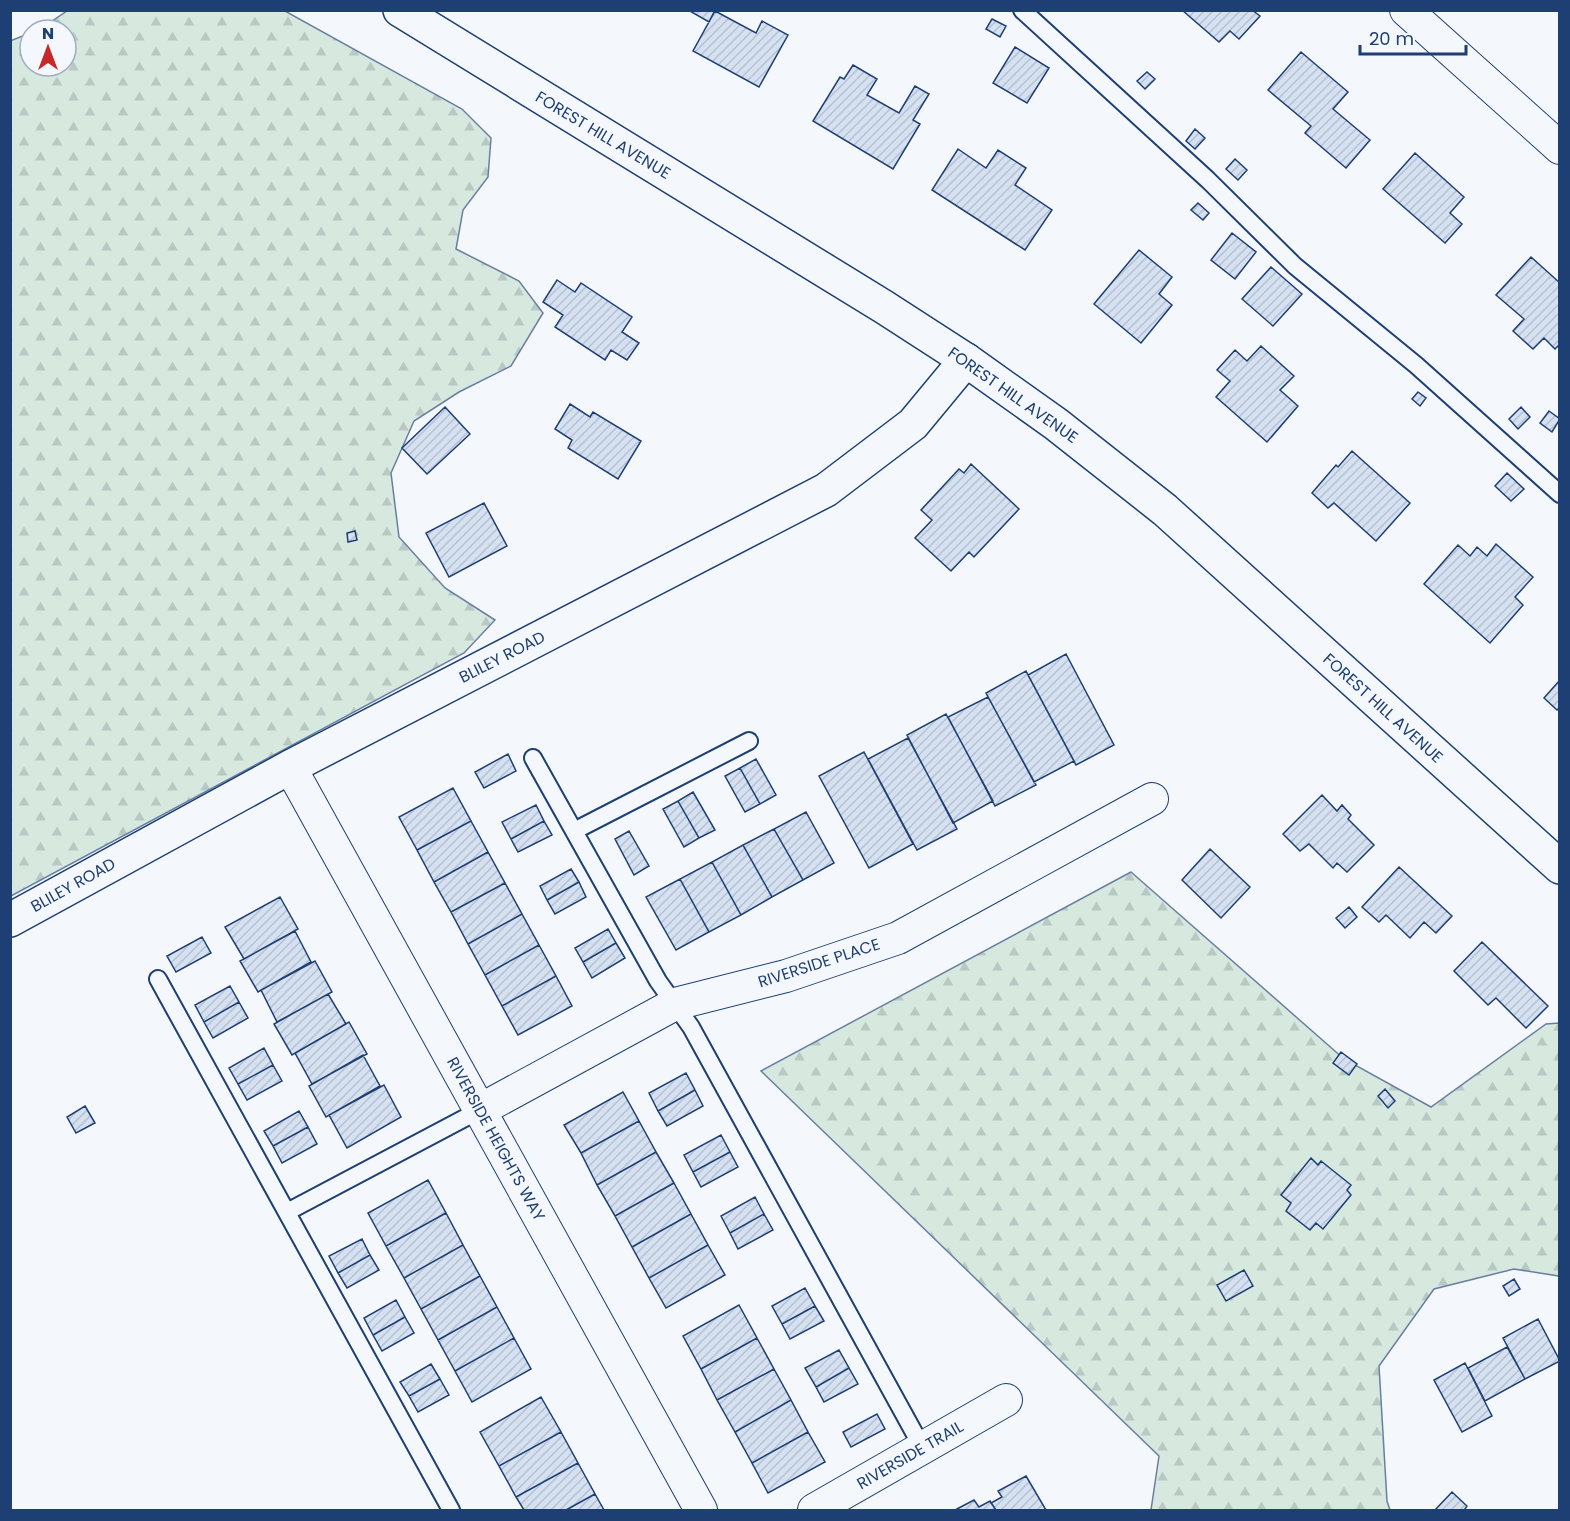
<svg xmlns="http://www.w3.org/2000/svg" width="1570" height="1521" viewBox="0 0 1570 1521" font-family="Poppins,sans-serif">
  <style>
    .forest { fill: url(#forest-firs); stroke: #687fa3; stroke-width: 1.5 }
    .building { fill: url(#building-hatch); stroke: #1d3f73; stroke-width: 1.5 }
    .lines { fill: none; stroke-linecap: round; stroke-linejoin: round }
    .service-casing { stroke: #1d3f73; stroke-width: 20 }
    .minor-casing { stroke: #1d3f73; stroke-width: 34 }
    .tertiary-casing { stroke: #1d3f73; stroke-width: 36 }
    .secondary-casing { stroke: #1d3f73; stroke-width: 36 }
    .service { stroke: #f4f7fb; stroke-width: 16 }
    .minor { stroke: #f4f7fb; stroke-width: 32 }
    .tertiary { stroke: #f4f7fb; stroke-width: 33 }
    .secondary { stroke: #f4f7fb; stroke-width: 33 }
    .labels { text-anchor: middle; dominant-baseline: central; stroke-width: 4.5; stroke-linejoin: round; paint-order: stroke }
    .street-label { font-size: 16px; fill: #1d3f73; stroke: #f4f7fb }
  </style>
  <defs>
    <pattern id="forest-firs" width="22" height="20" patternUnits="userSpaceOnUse" patternTransform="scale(1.5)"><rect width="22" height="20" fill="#d7e8df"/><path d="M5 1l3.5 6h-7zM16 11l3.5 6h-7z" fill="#b8c8c3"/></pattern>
    <pattern id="building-hatch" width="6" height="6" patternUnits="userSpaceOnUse" patternTransform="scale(1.5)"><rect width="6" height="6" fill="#d5e0f0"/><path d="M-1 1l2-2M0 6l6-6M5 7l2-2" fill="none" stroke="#b6c1d1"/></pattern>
  </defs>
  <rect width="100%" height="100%" fill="#f4f7fb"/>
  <path class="forest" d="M67 11H285L462 109 491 138 488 177 463 210 456 249 519 281 543 313 511 366 459 392 414 421 391 473 399 537 445 588 495 620 464 653 11 896 10 41 30 33V66H66V30H39Z
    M1131 872 1344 1059 1431 1107 1546 1024 1559 1023V1276L1514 1269 1434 1289 1379 1366 1387 1501 1390 1510H1151L1159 1456 761 1071Z"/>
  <path class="building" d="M688 10H715L709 22Z
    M1182 10H1252L1260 16 1239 39 1230 31 1219 42Z
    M715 11 756 33 762 21 788 35 759 87 693 51Z
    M992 19 1006 26 1000 37 986 29Z
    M1015 47 1049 68 1027 103 993 83Z
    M1301 52 1348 92 1333 109 1370 140 1346 168 1305 133 1311 126 1268 90Z
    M853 65 877 79 867 95 899 113 915 86 929 94 913 120 920 124 893 169 813 121 840 77 844 79Z
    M1147 72 1155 79 1145 89 1137 81Z
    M1195 129 1205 138 1195 149 1186 141Z
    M958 149 986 168 998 150 1026 168 1015 185 1052 210 1025 250 932 190Z
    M1415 153 1464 197 1450 213 1462 224 1445 243 1383 189Z
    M1235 159 1247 170 1238 180 1226 169Z
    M1198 203 1209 213 1203 220 1191 210Z
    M1232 233 1256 252 1235 279 1211 260Z
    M1139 250 1172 277 1159 294 1172 305 1141 343 1094 304Z
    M1531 257 1560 283V344L1555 349 1544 338 1533 349 1513 331 1524 319 1496 295Z
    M1271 267 1302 294 1273 326 1242 299Z
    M557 280 575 292 581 283 632 317 622 332 639 343 627 360 611 350 605 360 555 327 563 315 543 302Z
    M1261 346 1294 376 1280 390 1298 406 1267 442 1216 397 1230 381 1217 370 1235 350 1247 361Z
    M1418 392 1426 398 1420 406 1412 399Z
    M570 404 590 417 593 412 641 441 618 479 568 448 572 440 555 429Z
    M445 407 470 434 427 474 402 448Z
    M1521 407 1530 417 1518 429 1509 419Z
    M1549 411 1560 419 1552 432 1540 423Z
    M1352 451 1410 503 1376 541 1334 503 1328 508 1312 493 1336 465 1338 467Z
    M971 464 1019 509 974 557 969 552 951 571 915 538 932 520 921 510 959 469 964 473Z
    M1507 473 1524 489 1511 501 1495 486Z
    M484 503 507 546 449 577 426 533Z
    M355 531 357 540 348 542 347 533Z
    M1496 544 1533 577 1515 597 1523 605 1490 643 1424 584 1458 545 1470 556 1477 547 1487 556Z
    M1066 654 1114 745 1076 765 1028 675Z
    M1026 671 1074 761 1034 782 986 693Z
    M1560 680V707L1557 710 1544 698Z
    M988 697 1036 785 995 806 948 717Z
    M946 714 993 801 953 823 907 735Z
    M908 738 957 829 917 850 868 759Z
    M864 752 913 844 869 868 819 776Z
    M508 754 516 771 484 788 475 772Z
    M756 759 776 795 760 804 740 768Z
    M740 768 760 804 745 812 725 776Z
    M453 788 471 821 417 850 399 817Z
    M693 792 715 830 699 838 678 801Z
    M1322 795 1337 811 1342 805 1351 815 1348 819 1374 845 1347 872 1337 863 1333 868 1309 844 1300 851 1283 834Z
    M678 801 699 838 684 847 663 809Z
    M536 805 544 821 511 839 502 822Z
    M806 812 834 863 803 880 774 829Z
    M471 821 488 852 434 882 417 850Z
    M544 821 552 835 518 852 511 839Z
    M774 829 803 880 772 897 743 845Z
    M629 831 649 866 634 875 615 839Z
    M743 845 772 897 741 915 712 862Z
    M1210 849 1250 887 1221 918 1182 880Z
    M488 852 505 883 451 912 434 882Z
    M712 862 741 915 709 932 680 879Z
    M1399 867 1452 916 1436 933 1424 922 1410 938 1386 915 1379 922 1362 907Z
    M571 869 579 882 547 900 540 886Z
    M680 879 709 932 676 950 646 897Z
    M579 882 586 897 555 914 547 900Z
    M505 883 522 914 468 944 451 912Z
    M280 897 298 929 244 959 225 927Z
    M1349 907 1357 917 1345 928 1336 918Z
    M522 914 539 945 485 975 468 944Z
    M608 929 616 943 583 962 575 948Z
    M295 931 311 962 258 992 240 961Z
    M202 937 211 953 176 972 167 956Z
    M1482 942 1548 1006 1526 1028 1496 998 1488 1005 1454 971Z
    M616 943 625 958 592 978 583 962Z
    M539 945 556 976 502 1006 485 975Z
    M315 961 332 992 277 1022 261 990Z
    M556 976 572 1006 518 1035 502 1006Z
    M230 986 239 1002 204 1022 195 1005Z
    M328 994 346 1024 292 1055 274 1024Z
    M239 1002 248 1018 213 1038 204 1022Z
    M349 1022 367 1054 312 1084 295 1053Z
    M264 1048 273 1065 238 1084 229 1068Z
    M1341 1052 1357 1064 1349 1075 1333 1063Z
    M363 1055 380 1086 326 1117 309 1086Z
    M273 1065 282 1081 247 1100 238 1084Z
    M686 1073 695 1090 658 1111 649 1093Z
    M384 1085 401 1117 347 1148 329 1115Z
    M1385 1089 1395 1101 1388 1108 1378 1096Z
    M695 1090 703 1106 667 1126 658 1111Z
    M623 1092 639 1121 581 1153 564 1125Z
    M85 1106 95 1123 76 1133 67 1117Z
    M299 1111 308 1127 273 1146 264 1131Z
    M639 1121 656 1152 597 1185 581 1153Z
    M308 1127 317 1144 282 1163 273 1146Z
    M721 1135 730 1152 693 1172 684 1155Z
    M656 1152 674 1183 615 1216 597 1185Z
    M730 1152 738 1167 701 1187 693 1172Z
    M1311 1158 1318 1165 1321 1161 1351 1185 1347 1190 1351 1195 1323 1229 1316 1223 1310 1230 1286 1211 1291 1203 1281 1195Z
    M428 1180 446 1213 386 1246 368 1213Z
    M674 1183 691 1214 632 1247 615 1216Z
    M755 1197 764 1214 730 1233 721 1216Z
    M446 1213 463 1245 404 1278 386 1246Z
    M691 1214 708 1245 649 1278 632 1247Z
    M764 1214 773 1230 738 1249 730 1233Z
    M362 1239 370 1255 338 1273 329 1256Z
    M463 1245 480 1276 421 1309 404 1278Z
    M708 1245 725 1275 666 1308 649 1278Z
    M370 1255 379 1270 347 1288 338 1273Z
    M1244 1270 1253 1286 1226 1301 1217 1285Z
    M480 1276 497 1307 438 1340 421 1309Z
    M1514 1279 1520 1289 1509 1296 1503 1286Z
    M805 1288 815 1306 782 1324 772 1306Z
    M396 1300 405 1317 373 1335 364 1318Z
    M739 1305 757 1338 701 1369 683 1336Z
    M815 1306 824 1321 790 1339 782 1324Z
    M497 1307 514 1338 455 1371 438 1340Z
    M405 1317 414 1333 382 1351 373 1335Z
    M1538 1319 1560 1361 1525 1379 1503 1338Z
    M514 1338 531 1369 472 1402 455 1371Z
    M757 1338 774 1369 717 1400 701 1369Z
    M1507 1347 1525 1379 1485 1401 1468 1368Z
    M839 1350 849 1368 816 1387 805 1368Z
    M1465 1363 1492 1416 1462 1432 1434 1380Z
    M431 1364 440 1379 409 1396 400 1382Z
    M849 1368 858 1384 824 1402 816 1387Z
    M774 1369 791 1400 735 1432 717 1400Z
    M440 1379 449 1395 418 1412 409 1396Z
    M541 1397 561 1432 499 1466 480 1432Z
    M791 1400 808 1432 752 1463 735 1432Z
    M877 1414 885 1429 851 1447 843 1432Z
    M561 1432 578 1463 516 1497 499 1466Z
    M808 1432 825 1462 768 1493 752 1463Z
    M578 1463 595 1494 566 1510H524L516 1497Z
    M1026 1476 1046 1510H996L991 1503 1002 1497 998 1491Z
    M1452 1492 1467 1506 1465 1509 1466 1510H1435Z
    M595 1494 604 1510H566Z
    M974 1500 979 1507 990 1501 996 1510H955Z"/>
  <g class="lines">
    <g class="service-casing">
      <path id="service" d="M1022 10 1208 180 1295 266 1416 365 1560 494
        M533 758 658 981 691 1027 922 1447
        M574 831 749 741
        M158 979 451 1510
        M287 1212 480 1110"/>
    </g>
    <g class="minor-casing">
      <path id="minor" d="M1406 10 1560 148
        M290 767 701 1510
        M480 1110 675 1004 786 976 898 938 1152 799
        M814 1510 1006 1400"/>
    </g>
    <g class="tertiary-casing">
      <path id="tertiary" d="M10 920 290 767 826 490 913 424 966 360"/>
    </g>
    <g class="secondary-casing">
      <path id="secondary" d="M400 10 884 307 966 360 1056 424 1165 510 1560 867"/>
    </g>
    <use href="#service" class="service"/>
    <use href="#minor" class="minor"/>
    <use href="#tertiary" class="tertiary"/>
    <use href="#secondary" class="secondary"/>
  </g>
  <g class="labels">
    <g class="street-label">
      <text transform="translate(603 135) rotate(31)">FOREST HILL AVENUE</text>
      <text transform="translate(1013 395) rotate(35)">FOREST HILL AVENUE</text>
      <text transform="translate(502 657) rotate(-27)">BLILEY ROAD</text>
      <text transform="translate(1383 708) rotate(42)">FOREST HILL AVENUE</text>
      <text transform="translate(73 885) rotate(-29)">BLILEY ROAD</text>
      <text transform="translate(819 963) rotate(-18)">RIVERSIDE PLACE</text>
      <text transform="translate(496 1139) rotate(61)">RIVERSIDE HEIGHTS WAY</text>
      <text transform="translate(910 1455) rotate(-30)">RIVERSIDE TRAIL</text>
    </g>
  </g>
  <rect width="1570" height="1521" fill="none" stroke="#1d3f73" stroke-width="24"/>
  <g transform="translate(48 48)"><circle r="28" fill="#f4f7fb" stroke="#9eadc5" stroke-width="1.5"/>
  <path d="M0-4.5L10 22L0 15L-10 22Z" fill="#c62828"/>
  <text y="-9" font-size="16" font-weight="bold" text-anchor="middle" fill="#1d3f73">N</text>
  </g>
  <path d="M1360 45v9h106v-9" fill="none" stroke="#1d3f73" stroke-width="3"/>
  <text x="1369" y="45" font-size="18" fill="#1d3f73" stroke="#f4f7fb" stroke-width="4.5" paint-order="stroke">20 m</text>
</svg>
